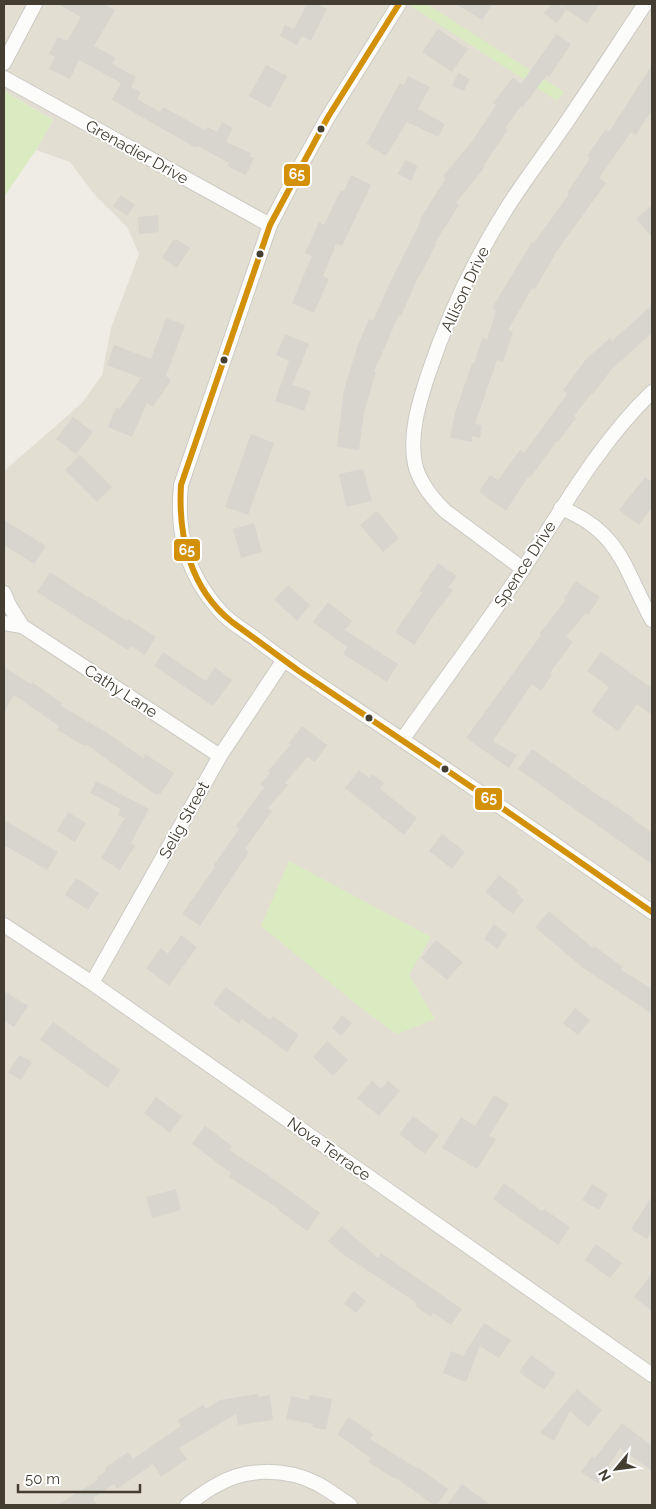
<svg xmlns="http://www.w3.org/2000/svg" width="656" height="1509" viewBox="0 0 656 1509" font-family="Raleway,sans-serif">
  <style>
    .residential { fill: #e3ded2 }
    .green { fill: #daebc2 }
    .building { fill: #d7d5ce }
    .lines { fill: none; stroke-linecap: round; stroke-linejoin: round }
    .street-casing { stroke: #cccac3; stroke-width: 16 }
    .street { stroke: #fcfcfb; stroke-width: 14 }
    .bus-1-casing { stroke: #fff; stroke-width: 10 }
    .bus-1 { stroke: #d3910a; stroke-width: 6 }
    .bus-dot { fill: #443e32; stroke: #fff; stroke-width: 2 }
    .labels { text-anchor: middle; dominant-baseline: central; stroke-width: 4; stroke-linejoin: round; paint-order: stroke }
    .street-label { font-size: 16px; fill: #443e32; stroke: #fff }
    .line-badge { stroke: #fff; stroke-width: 2 }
    .badge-label { font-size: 14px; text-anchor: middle; font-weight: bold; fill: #fff }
  </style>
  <rect width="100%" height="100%" fill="#eeece5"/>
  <path class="residential" d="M4 4H652V1505H4V471L82 403 102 375 111 328 139 254 127 227 94 194 70 162 36 150 53 120 4 91Z"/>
  <path class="green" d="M412 4H427L564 92 557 101 411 6Z
    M4 91 53 120 36 150 4 197Z
    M289 861 431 937 409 975 435 1019 397 1034 366 1012 261 926Z"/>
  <path class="building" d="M58 4H104L115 10 94 46 116 58 112 64 136 77 131 87 141 92 137 99 160 112 163 107 205 130 207 127 217 132 222 122 233 128 226 142 251 153 250 156 254 158 246 175 227 166 229 163 198 146 196 148 112 100 121 83 79 60 70 79 49 69 55 57 49 54 58 37 67 41 81 17Z
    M307 4H317L327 9 311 41 302 36 297 45 280 36 285 25 294 29Z
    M456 4H493L482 20Z
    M551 4H557L566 10 557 23 544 13Z
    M558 4H600L587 23Z
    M438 29 468 49 452 72 422 52Z
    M556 34 571 44 549 77 547 75 522 108 521 106 505 128 508 130 483 166 485 167 456 203 459 205 435 243 436 244 420 276 419 275 401 316 399 315 374 371 376 372 364 413 359 450 337 447 344 390 357 347 369 319 373 321 392 278 421 220 420 219 446 178 443 176 473 140 496 105 493 103 513 77 521 84Z
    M266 65 287 76 270 108 249 96Z
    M652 65V110L636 135 631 132 599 178 606 183 554 255H555L535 289 532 288 508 330 513 332 503 362 497 360 475 424 482 425 480 438 472 436V442L450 438 455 413 472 363 474 364 482 338 487 340 496 311 492 308 532 242 534 243 569 194 567 193 590 158 587 156 606 129 609 132Z
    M458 73 470 79 464 91 452 86Z
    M408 76 430 87 418 109 445 124 438 137 407 122 386 156 366 144 400 83 404 85Z
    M405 160 418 166 411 181 398 174Z
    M351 175 371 185 342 246 336 244 323 276 329 279 314 313 292 303 312 256 305 253 319 222 324 225 338 196 341 190 344 191Z
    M121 195 135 205 127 216 113 206Z
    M652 205V237L636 219Z
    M158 215 159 232 139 234 138 217Z
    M173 240H178L190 248 177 268 162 258Z
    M652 305V333L611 370 593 394 592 393 574 416 576 418 558 442 557 441 530 478 528 477 506 511 479 492 490 475 498 480 520 450 524 453 567 394 563 390 586 359 610 338 612 341Z
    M166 318 185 325 166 376 171 380 153 407 147 403 132 437 108 427 116 407 120 409 141 378 107 365 114 345 151 359Z
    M285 334 309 344 292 385 311 391 304 411 275 401 289 361 276 355Z
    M73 417 93 432 76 454 56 439Z
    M251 434 274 443 248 515 225 507Z
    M80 455 112 487 97 502 65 470Z
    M363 469 372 501 346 507 339 474Z
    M645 477 652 482V507L639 525 619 510Z
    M377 511 399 538 383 552 360 525Z
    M4 520 46 546 34 564 4 545Z
    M254 523 262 552 241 558 233 529Z
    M438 563 457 576 449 587 453 590 441 607 440 606 414 645 395 632 422 593 419 591Z
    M50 572 88 597V596L127 621 128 619 156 637 145 655 131 646 128 650 37 592Z
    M576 581 600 597 588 615 586 613 566 637 573 642 550 673 552 675 541 691 532 684 493 741 517 755 509 768 466 738 541 635 539 634 566 600 564 598Z
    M288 585 310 605 297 621 274 600Z
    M328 602 352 621 345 630 398 664 387 682 343 654 347 647 313 622Z
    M163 652 206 681 215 667 232 680 213 706 154 666Z
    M601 652 652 688V715L637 704 618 731 591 712 609 687 587 671Z
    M4 667 31 684 32 682 62 703 60 705 107 733 143 758 145 754 174 773 160 795 157 794 156 795 86 744 85 746 57 730 59 726 14 695 4 712Z
    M302 726 327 745 315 762 307 757 285 783 288 785 268 808 272 811 245 849 249 852 200 926 182 914 215 867 213 866 239 829 236 826 264 787 260 784 270 773 268 771 291 744 289 743Z
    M532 749 605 800V799L633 818V819L652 833V864L518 769Z
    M359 770 369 778 372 774 384 783 380 789 417 818 404 835 345 788Z
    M96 781 149 809 131 843 135 846 120 870 101 858 125 818 118 815 121 809 90 793Z
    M68 812 86 823 75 842 57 831Z
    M4 820 58 852 47 870 4 845Z
    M442 834 465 852 452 869 429 851Z
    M499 875 518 890 516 893 524 900 513 914 485 892Z
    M76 878 99 893 88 910 65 895Z
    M549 911 593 948 594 946 623 967 621 970 652 989V1014L583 968 535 927Z
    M494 924 507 934 497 949 484 939Z
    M181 935 197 947 169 986 146 968 161 948 168 954Z
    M436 940 463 962 447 980 421 958Z
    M226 987 270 1020 273 1016 299 1035 287 1052 242 1019 239 1023 213 1004Z
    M4 991 28 1006 14 1027 4 1020Z
    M575 1008 590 1020 578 1035 563 1023Z
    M342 1015 352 1023 341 1036 332 1028Z
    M53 1022 120 1070 108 1088 40 1040Z
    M327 1041 348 1060 333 1076 313 1057Z
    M19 1055 32 1062 21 1080 8 1073Z
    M372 1081 381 1089 388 1081 400 1091 379 1116 357 1098Z
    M494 1095 509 1104 489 1136 496 1139 477 1169 442 1148 461 1117 475 1126Z
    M156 1097 182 1116 170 1133 144 1113Z
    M413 1116 439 1135 425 1154 399 1134Z
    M205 1126 232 1146 229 1150 268 1175 320 1213 307 1231 278 1210 279 1209 229 1177 231 1173 192 1144Z
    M504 1183 542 1211 544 1209 570 1227 558 1245 493 1199Z
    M592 1184 608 1194 599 1210 582 1200Z
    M176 1189 181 1210 152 1218 146 1197Z
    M652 1196V1231L647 1239 631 1229Z
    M342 1226 378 1258 381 1253 462 1309 451 1325 433 1313 431 1317 415 1306 417 1303 344 1255 328 1241Z
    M596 1244 622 1263 610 1278 585 1260Z
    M652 1273V1311L634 1297Z
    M354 1291 366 1301 356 1313 344 1304Z
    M484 1323 511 1340 499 1358 480 1346 466 1382 443 1373 451 1351 463 1356Z
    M531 1355 556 1373 544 1390 519 1372Z
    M577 1389 602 1410 588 1427 570 1411 554 1441 540 1433Z
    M258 1394V1397L270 1395 273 1420 238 1425 236 1414 179 1448 187 1459 161 1477 153 1464 117 1489 114 1484 93 1498 97 1505H57L98 1480 97 1477 106 1471 105 1468 128 1452 133 1459 181 1426 178 1420 203 1405 206 1409 220 1400Z
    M310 1395 332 1399 326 1430 312 1427 313 1424 286 1419 291 1396 309 1400Z
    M349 1417 373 1434 370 1439 418 1469 419 1468 448 1489 437 1505H434L396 1478 395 1479 368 1462 371 1458 337 1434Z
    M622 1423 652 1446V1471L620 1448 598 1483 581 1472 592 1456 595 1458Z
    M462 1484 491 1505H447Z"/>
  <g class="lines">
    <g class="street-casing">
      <path id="street" d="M399 4 328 117 300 167 270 225 181 485C176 534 187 574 220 611 229 622 244 630 256 639 294 669 334 694 374 721 468 783 560 848 652 912
        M4 63 35 4
        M4 78 270 225
        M561 508C621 532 624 569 652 620
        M523 569 445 511C432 498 419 482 415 464 409 434 419 403 428 375 447 318 473 262 505 211 528 174 555 141 578 105 601 71 623 37 645 4
        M4 593 9 605 22 626
        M4 623 22 626 220 756
        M402 740C442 683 484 627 523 569 563 508 599 443 652 392
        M4 925 92 983 652 1375
        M92 983 220 756 283 661
        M187 1505C196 1499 205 1491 215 1486 246 1467 286 1468 318 1484 329 1490 339 1498 350 1505"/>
    </g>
    <use href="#street" class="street"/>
    <g class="bus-1-casing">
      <path id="bus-1" d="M399 4 328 117 270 225 181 485C178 536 190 589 232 622L299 671 479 792 652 912"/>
    </g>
    <use href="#bus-1" class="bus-1"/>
  </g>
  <g class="bus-dot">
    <circle cx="321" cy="129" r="4.5"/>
    <circle cx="260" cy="254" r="4.5"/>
    <circle cx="224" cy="360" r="4.5"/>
    <circle cx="369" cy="718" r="4.5"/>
    <circle cx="445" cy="769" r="4.5"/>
  </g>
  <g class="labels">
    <g class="street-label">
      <text transform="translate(137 152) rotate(29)">Grenadier Drive</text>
      <text transform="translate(465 289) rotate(-65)">Allison Drive</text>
      <text transform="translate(525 564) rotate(-57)">Spence Drive</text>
      <text transform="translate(121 691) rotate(33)">Cathy Lane</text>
      <text transform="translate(184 820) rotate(-61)">Selig Street</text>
      <text transform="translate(329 1149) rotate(35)">Nova Terrace</text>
    </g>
  </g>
  <g class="line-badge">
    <rect x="283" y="163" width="28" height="24" rx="5" fill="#d3910a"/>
    <rect x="173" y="538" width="28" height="24" rx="5" fill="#d3910a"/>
    <rect x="474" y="787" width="29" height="24" rx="5" fill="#d3910a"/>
  </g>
  <g class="badge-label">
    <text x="297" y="179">65</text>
    <text x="187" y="555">65</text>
    <text x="489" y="803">65</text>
  </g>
  <rect width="656" height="1509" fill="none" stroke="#443e32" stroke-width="10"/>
  <g transform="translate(616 1469) rotate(241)" stroke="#ffffff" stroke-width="4" paint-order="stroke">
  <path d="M0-4L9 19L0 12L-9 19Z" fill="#443e32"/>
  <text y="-8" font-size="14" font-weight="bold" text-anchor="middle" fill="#443e32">N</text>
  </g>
  <path d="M18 1484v8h122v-8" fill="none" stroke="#443e32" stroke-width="2.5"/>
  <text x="25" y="1484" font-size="15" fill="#443e32" stroke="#ffffff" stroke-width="4" paint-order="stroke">50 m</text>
</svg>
